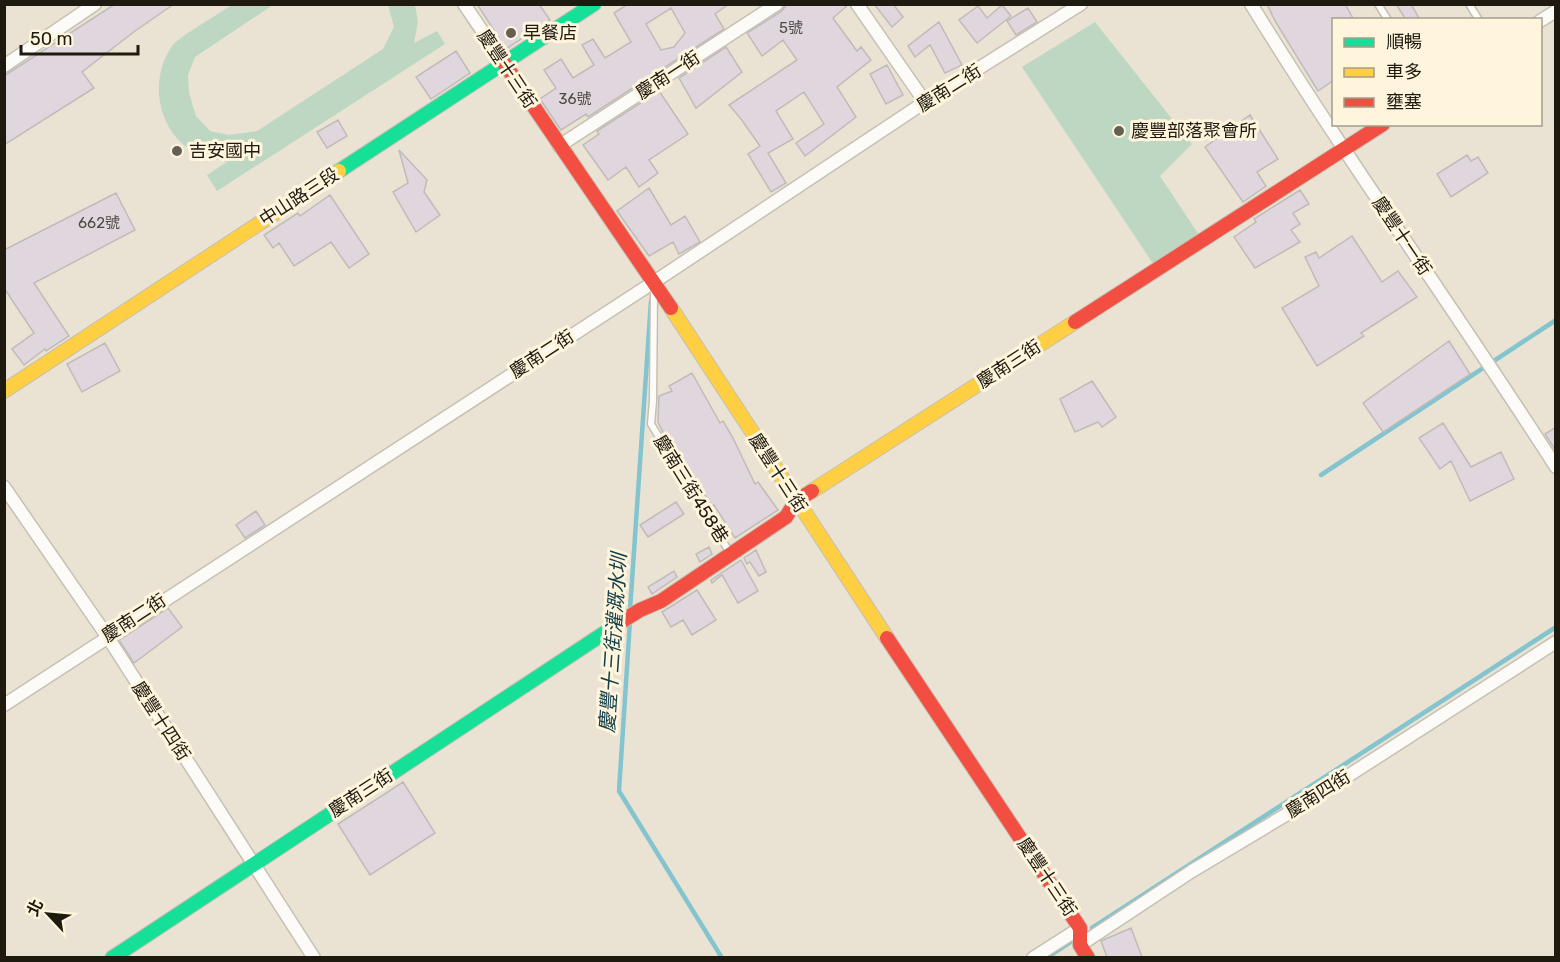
<svg xmlns="http://www.w3.org/2000/svg" width="1560" height="962" viewBox="0 0 1560 962" font-family="Rubik,'Noto Sans TC',sans-serif">
  <style>
    .green { fill: #bdd7c2 }
    .lines { fill: none; stroke-linecap: round; stroke-linejoin: round }
    .stream { stroke: #83c4cf; stroke-width: 4.5 }
    .building { fill: #dfd7dd; stroke: #c0bbb9; stroke-width: 1.5; fill-rule: evenodd }
    .lane-casing { stroke: #c6c0b4; stroke-width: 9 }
    .street-casing { stroke: #c6c0b4; stroke-width: 15 }
    .fast-casing { stroke: #c6c0b4; stroke-width: 16 }
    .slow-casing { stroke: #c6c0b4; stroke-width: 16 }
    .jam-casing { stroke: #c6c0b4; stroke-width: 16 }
    .lane { stroke: #fcfbf8; stroke-width: 6 }
    .street { stroke: #fcfbf8; stroke-width: 12 }
    .fast { stroke: #16e098; stroke-width: 14 }
    .slow { stroke: #ffcf43; stroke-width: 14 }
    .jam { stroke: #f24e42; stroke-width: 14 }
    .poi-dot { fill: #656054; stroke: #fff5dd; stroke-width: 2 }
    .labels { text-anchor: middle; dominant-baseline: central; stroke-width: 6; stroke-linejoin: round; paint-order: stroke }
    .number-label { font-size: 15px; fill: #4e4942 }
    .poi-label { font-size: 18px; fill: #1e1a0f; stroke: #fff5dd; text-anchor: start }
    .street-label { font-size: 18px; fill: #1e1a0f; stroke: #fff5dd }
    .water-label { font-size: 20px; font-style: italic; fill: #15404a; stroke: #fff5dd }
  </style>
  <rect width="100%" height="100%" fill="#eae3d3"/>
  <path class="green" d="M233 4 273 5 195 57 188 75 189 93 196 116 210 131 229 135 257 131 383 49 394 27 388 5H415L418 22 414 43 437 31 445 44 217 191 207 175 227 162C213 158 200 157 188 148 156 125 150 78 172 46 177 38 222 12 233 4Z
    M1095 22 1192 144 1160 176 1199 235 1154 265 1022 67Z"/>
  <g class="lines">
    <path class="stream" d="M1321 475 1556 320
      M630 610 651 301
      M630 621 619 791 722 958
      M1092 928 1556 627
      M1046 958 1072 941"/>
  </g>
  <path class="building" d="M115 4H174L135 31 82 72 94 88 4 145V76Z
    M477 4H539L550 20 506 49Z
    M628 4H729L715 14 724 29 588 117 586 114 561 130 540 99 556 88 544 70 561 59 573 78 594 65 582 45 593 39 605 58 631 42 614 13ZM671 8 685 33 674 47 661 50 646 24Z
    M787 4H849L833 18 857 51 861 47 871 60 837 87 856 117 805 156 796 143 824 124 804 92 776 111 793 139 768 153 786 183 771 192 748 154 760 146 741 119 729 105 797 60 783 40 762 56 747 33 782 11Z
    M874 4H893L903 17 892 27Z
    M1267 4H1345L1354 20H1334V80L1318 91 1275 21Z
    M1396 4H1411L1420 20H1406Z
    M1002 5 1011 16 977 43 959 20 978 6 987 18Z
    M1028 8 1037 22 1016 35 1007 21Z
    M939 22 962 65 945 73 930 45 915 57 908 46Z
    M726 47 742 72 696 108 679 78Z
    M456 51 470 73 431 99 416 77Z
    M887 65 903 95 886 104 870 74Z
    M659 91 688 134 649 160 658 173 639 187 626 167 608 180 583 145 599 134 597 131Z
    M1250 115 1278 159 1257 172 1266 186 1243 202 1205 147Z
    M338 120 347 136 327 148 317 132Z
    M399 150 427 180 424 192 440 215 416 232 393 192 408 183Z
    M1467 155 1471 161 1478 157 1488 173 1451 197 1437 174Z
    M649 188 671 225 685 216 700 242 679 254 673 242 649 256 617 211Z
    M1300 190 1309 204 1293 213 1300 224 1291 230 1300 242 1255 268 1234 237 1256 222 1254 219Z
    M116 193 135 230 34 283 69 336 46 351 45 349 24 365 12 349 34 333 4 288V250Z
    M330 195 369 254 349 268 331 242 294 266 279 243 273 248 264 235 298 213 300 216Z
    M1352 236 1382 282 1398 271 1417 297 1361 333 1364 336 1317 366 1282 308 1319 286 1305 257 1316 252 1319 258Z
    M1449 341 1470 374 1383 432 1363 403Z
    M105 343 120 371 82 392 67 364Z
    M692 373 720 423 723 421 733 438 755 484 758 482 778 510 735 538 714 505 712 507 684 460 668 435 665 436 658 422 659 396 672 391 669 386Z
    M1092 381 1116 417 1102 427 1098 422 1075 432 1060 399Z
    M1443 423 1471 467 1501 452 1514 479 1470 501 1451 461 1440 469 1419 438Z
    M1556 427V451L1545 434Z
    M676 502 684 514 648 537 640 525Z
    M256 511 265 525 245 538 236 525Z
    M709 547 712 554 700 562 696 554Z
    M756 550 766 572 759 576 750 562 747 564 744 558Z
    M741 560 758 591 738 603 722 575 712 583 711 580Z
    M674 571 677 577 652 594 648 587Z
    M697 590 716 620 692 635 683 620 671 627 662 612Z
    M168 608 182 627 134 663 119 640Z
    M403 782 435 833 370 875 338 824Z
    M1131 928 1142 957H1107L1101 941Z"/>
  <g class="lines">
    <g class="lane-casing">
      <path id="lane" d="M1378 4 1388 20
        M1469 4 1479 20
        M654 291 653 401 651 424 730 553"/>
    </g>
    <g class="street-casing">
      <path id="street" d="M464 4 504 63
        M857 4 925 102
        M1251 4C1348 162 1456 311 1556 467
        M1540 21 1556 11
        M4 66 95 4
        M559 146 777 4
        M4 487 107 636 314 958
        M4 705 654 282 925 102 1081 4
        M1080 945 1192 871 1309 801 1556 642
        M1033 958 1080 928"/>
    </g>
    <g class="fast-casing">
      <path id="fast" d="M339 171 594 4
        M112 958 624 620"/>
    </g>
    <g class="slow-casing">
      <path id="slow" d="M671 308 887 638
        M4 391 339 171
        M812 491 1075 322"/>
    </g>
    <g class="jam-casing">
      <path id="jam" d="M504 63 671 308
        M1075 322 1383 124
        M624 620 640 610 661 601 786 517 796 501 812 491
        M887 638 1080 928V945L1088 958"/>
    </g>
    <use href="#lane" class="lane"/>
    <use href="#street" class="street"/>
    <use href="#fast" class="fast"/>
    <use href="#slow" class="slow"/>
    <use href="#jam" class="jam"/>
  </g>
  <g class="poi-dot">
    <circle cx="511" cy="33" r="6"/>
    <circle cx="1119" cy="131" r="6"/>
    <circle cx="177" cy="151" r="6"/>
  </g>
  <g class="labels">
    <g class="number-label">
      <text x="791" y="28">5號</text>
      <text x="575" y="99">36號</text>
      <text x="99" y="223">662號</text>
    </g>
    <g class="poi-label">
      <text x="523" y="33">早餐店</text>
      <text x="1131" y="131">慶豐部落聚會所</text>
      <text x="189" y="151">吉安國中</text>
    </g>
    <g class="street-label">
      <text transform="translate(507 69) rotate(56)">慶豐十三街</text>
      <text transform="translate(668 75) rotate(-33)">慶南一街</text>
      <text transform="translate(949 88) rotate(-32)">慶南二街</text>
      <text transform="translate(299 197) rotate(-33)">中山路三段</text>
      <text transform="translate(1402 236) rotate(56)">慶豐十一街</text>
      <text transform="translate(542 354) rotate(-33)">慶南二街</text>
      <text transform="translate(1009 364) rotate(-33)">慶南三街</text>
      <text transform="translate(778 473) rotate(57)">慶豐十三街</text>
      <text transform="translate(691 489) rotate(58)">慶南三街458巷</text>
      <text transform="translate(134 618) rotate(-33)">慶南二街</text>
      <text transform="translate(161 721) rotate(57)">慶豐十四街</text>
      <text transform="translate(361 793) rotate(-33)">慶南三街</text>
      <text transform="translate(1318 794) rotate(-32)">慶南四街</text>
      <text transform="translate(1047 877) rotate(56)">慶豐十三街</text>
    </g>
    <g class="water-label">
      <text transform="translate(613 643) rotate(-86)">慶豐十三街灌溉水圳</text>
    </g>
  </g>
  <rect width="1560" height="962" fill="none" stroke="#1e1a0f" stroke-width="12"/>
  <rect x="1332" y="18" width="210" height="108" fill="#fff5dd" stroke="#a59d8b" stroke-width="1.5"/>
  <rect x="1344" y="38" width="30" height="9" fill="#16e098" stroke="#a59d8b" stroke-width="1.5"/>
  <text x="1386" y="48" font-size="18" fill="#1e1a0f">順暢</text>
  <rect x="1344" y="68" width="30" height="9" fill="#ffcf43" stroke="#a59d8b" stroke-width="1.5"/>
  <text x="1386" y="78" font-size="18" fill="#1e1a0f">車多</text>
  <rect x="1344" y="98" width="30" height="9" fill="#f24e42" stroke="#a59d8b" stroke-width="1.5"/>
  <text x="1386" y="108" font-size="18" fill="#1e1a0f">壅塞</text>
  <g transform="translate(48 914) rotate(296)" stroke="#fff5dd" stroke-width="4.5" paint-order="stroke">
  <path d="M0-4.5L10 22L0 15L-10 22Z" fill="#1e1a0f"/>
  <text y="-9" font-size="16" font-weight="bold" text-anchor="middle" fill="#1e1a0f">北</text>
  </g>
  <path d="M21 45v9h117v-9" fill="none" stroke="#1e1a0f" stroke-width="3"/>
  <text x="30" y="45" font-size="18" fill="#1e1a0f" stroke="#fff5dd" stroke-width="4.5" paint-order="stroke">50 m</text>
</svg>
